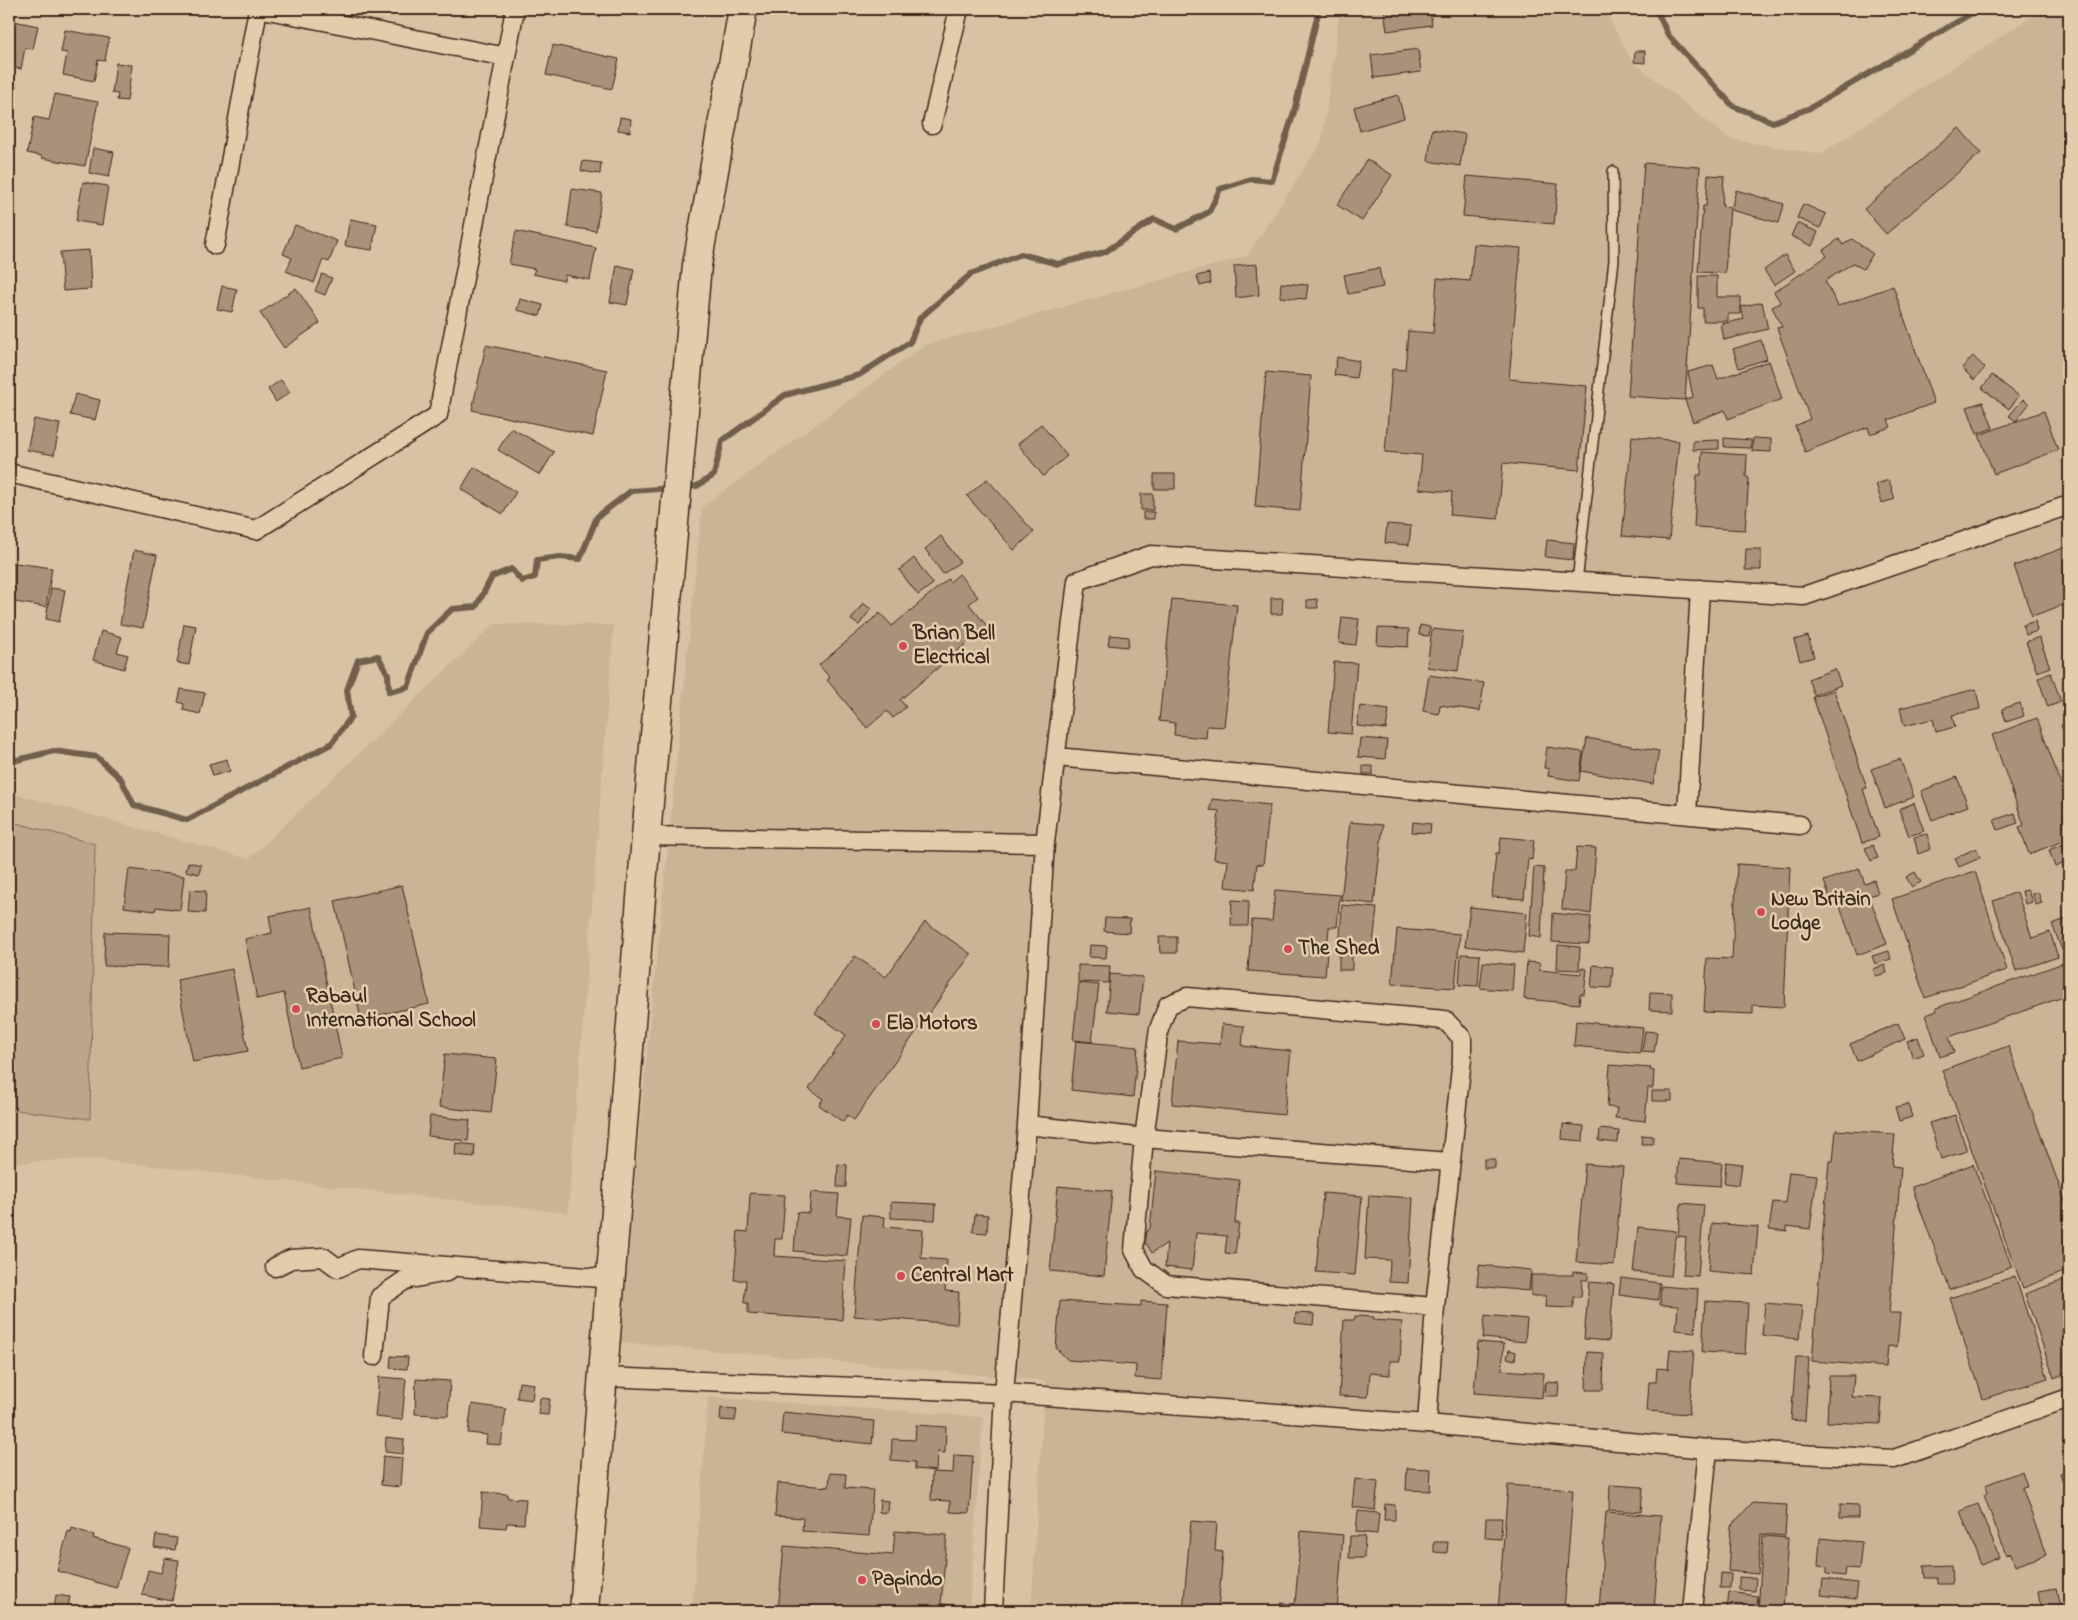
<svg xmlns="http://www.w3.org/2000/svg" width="2078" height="1620" viewBox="0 0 2078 1620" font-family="'Indie Flower',sans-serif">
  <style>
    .built { fill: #c9b596 }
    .green { fill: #baa78a; stroke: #7a6854 }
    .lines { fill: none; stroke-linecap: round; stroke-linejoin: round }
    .stream { stroke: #6f5e4b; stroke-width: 6 }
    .building { fill: #a79379; stroke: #3b2a1e }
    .service-casing { stroke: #3b2a1e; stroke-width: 12 }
    .minor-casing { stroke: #3b2a1e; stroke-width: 21 }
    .primary-casing { stroke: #3b2a1e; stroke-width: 31 }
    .service { stroke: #e1cdab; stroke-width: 9 }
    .minor { stroke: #e1cdab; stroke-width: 18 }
    .primary { stroke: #e1cdab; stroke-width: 28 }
    .poi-dot { fill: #d1495b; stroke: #e1cdab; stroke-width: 2 }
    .labels { text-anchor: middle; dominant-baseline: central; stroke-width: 5; stroke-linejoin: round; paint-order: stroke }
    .poi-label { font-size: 21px; font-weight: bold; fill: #3b2a1e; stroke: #e1cdab; text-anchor: start }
  </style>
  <rect width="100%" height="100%" fill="#d7c3a3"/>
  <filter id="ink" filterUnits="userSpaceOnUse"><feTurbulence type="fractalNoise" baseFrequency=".02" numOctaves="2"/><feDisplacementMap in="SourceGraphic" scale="10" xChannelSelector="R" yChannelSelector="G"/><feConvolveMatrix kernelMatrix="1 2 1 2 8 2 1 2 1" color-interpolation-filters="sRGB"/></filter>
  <g filter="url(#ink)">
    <path class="built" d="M1340 9H1604L1631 60 1729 139 1820 154 2043 9H2069V1611H1031L1045 1381 618 1342 702 507 925 345 1247 256 1322 141Z
      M494 624 614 625 568 1213 92 1159 9 1163V792L249 859Z
      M708 1397 983 1417 969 1611H692Z"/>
    <path class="green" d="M9 821 95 844 90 1119 9 1109Z"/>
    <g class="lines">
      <path class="stream" d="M1656 9 1668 35 1733 106 1773 122 1810 108 1979 9
        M684 487 697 486 714 475 722 441 785 395 859 375 910 342 920 318 971 274 1021 254 1058 264 1105 252 1154 219 1176 229 1209 212 1220 189 1251 179 1272 181 1294 112 1319 9
        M9 762 54 751 97 757 121 779 134 805 187 820 331 744 351 717 347 690 358 660 378 656 388 674 389 692 408 687 427 633 452 609 476 607 492 577 511 569 522 581 535 577 537 560 560 557 580 559 597 517 631 491 672 488"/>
    </g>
    <path class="building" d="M585 9H603L599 17Z
      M624 9H642L640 15Z
      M1384 9H1430L1432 25 1387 31Z
      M9 20 38 26 33 49 25 48 21 69 9 67Z
      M65 30 109 38 105 61 98 60 94 81 63 75 67 53 61 52Z
      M553 45 619 59 612 89 546 75Z
      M1418 49 1421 72 1374 78 1371 55Z
      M1635 51H1645V63L1634 62Z
      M116 63 132 65 127 101 117 100 118 94 112 93Z
      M55 94 98 102 85 166 42 158V156L27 153 34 117 49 120Z
      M1398 95 1404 118 1360 131 1354 107Z
      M620 117 631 119 630 132 618 130Z
      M1959 128 1981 153 1886 234 1864 209Z
      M1432 129 1465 134 1460 166 1428 161Z
      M93 148 114 152 109 177 89 173Z
      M1367 159 1392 175 1362 221 1337 205Z
      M583 161 601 163 600 174 581 171Z
      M1644 163 1700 167 1685 400 1628 396Z
      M1708 175 1724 176 1722 206 1730 207 1725 273 1698 272 1703 206H1706Z
      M1467 176 1558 184 1554 224 1463 216Z
      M83 182 108 186 102 225 76 221Z
      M572 189 602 193 596 231 567 227Z
      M1736 190 1784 204 1779 223 1731 210Z
      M1803 204 1826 214 1820 228 1797 218Z
      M350 219 377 224 372 250 345 246Z
      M1797 223 1818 232 1812 246 1791 236Z
      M295 225 337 241 329 262 323 260 314 283 286 271 292 258 283 254Z
      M516 231 596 248 590 280 565 275 564 281 533 274 535 269 509 264Z
      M1839 239 1843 245 1852 239 1873 254 1863 269 1853 263 1825 281 1838 306 1893 286 1934 403 1888 420 1891 427 1870 434 1868 427 1805 452 1795 426 1810 419 1777 328 1782 327 1772 307 1781 303 1774 292 1827 256 1823 250Z
      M1474 244 1521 248 1509 379 1587 386 1579 470 1503 463 1498 519 1450 515 1452 492 1419 489 1422 455 1385 452 1392 369 1405 370 1408 331 1433 333 1437 278 1470 281Z
      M89 250 91 289 63 291 60 252Z
      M1785 255 1795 271 1774 285 1764 270Z
      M1257 264 1259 295 1236 298 1234 266Z
      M617 265 634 269 627 305 610 302Z
      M1379 268 1383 287 1348 294 1344 275Z
      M1209 273 1211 283 1200 286 1197 276Z
      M322 274 332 278 325 295 315 291Z
      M1698 276H1717V297H1741V314H1728V321H1703V308H1698Z
      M1281 283 1308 285 1306 299 1280 297Z
      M222 286 237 289 232 312 217 309Z
      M296 288 320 323 284 348 260 313Z
      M520 299 543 305 540 316 517 310Z
      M1762 302 1768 329 1724 340 1721 324 1744 319 1741 307Z
      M1761 340 1767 359 1739 368 1733 349Z
      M486 345 607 370 593 436 472 410Z
      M1973 356 1985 368 1974 380 1962 368Z
      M1337 357 1359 361 1356 378 1334 375Z
      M1769 361 1782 399 1728 419 1725 410 1693 422 1685 400 1693 397 1688 372 1713 365 1718 379Z
      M1266 372 1311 376 1300 511 1255 507Z
      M1992 375 2019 396 2009 409 1982 388Z
      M281 380 290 392 276 402 268 389Z
      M75 394 100 400 95 420 70 415Z
      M2023 399 2029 404 2016 421 2009 416Z
      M1983 402 1993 428 1977 434 1967 407Z
      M2044 411 2058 450 1994 474 1979 435Z
      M34 419 60 424 54 455 27 450Z
      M1041 424 1067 456 1043 476 1018 444Z
      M511 428 554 452 540 475 498 450Z
      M1632 436 1679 441 1669 540 1622 536Z
      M1724 438 1751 440V448L1724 447Z
      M1753 438 1771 439V452L1752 451Z
      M1719 440V449L1693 450V441Z
      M1702 452 1747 455 1746 477 1749 478 1745 530 1694 527 1697 475H1701Z
      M474 467 516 492 503 514 461 489Z
      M1154 474H1175V489H1154Z
      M987 479 1034 532 1014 550 967 496Z
      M1889 480 1895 499 1882 503 1876 484Z
      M1141 494H1153V510H1141Z
      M1143 512H1154V519H1143Z
      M1387 524 1411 526 1409 545 1385 543Z
      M941 536 960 562 943 574 925 549Z
      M1547 540 1574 543 1573 560 1545 557Z
      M2069 546V603L2032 616 2014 566Z
      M1746 549H1761V570H1745Z
      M134 550 157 555 143 628 120 624Z
      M914 558 933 584 918 595 899 570Z
      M9 562 52 568 46 607 9 601Z
      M959 574 978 597 969 604 987 626 900 700 906 707 893 718 887 711 867 728 827 680 830 678 819 665 880 613 892 626 948 579 950 582Z
      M51 588 65 590 59 622 46 619Z
      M1271 598H1283L1282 614H1271Z
      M1172 599 1237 605 1224 727 1207 726 1206 738 1174 735 1175 723 1159 721Z
      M1317 599 1318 608H1307V600Z
      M863 603 871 609 859 625 851 620Z
      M1342 617 1359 619 1356 645 1339 643Z
      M2035 621 2037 631 2026 635 2023 625Z
      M184 624 196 626 189 665 177 663Z
      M1420 625 1430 627 1429 636 1419 635Z
      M1378 628 1409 629 1408 647 1377 645Z
      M1432 629 1463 632 1458 671 1427 667Z
      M101 631 122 637 117 652 128 655 124 669 93 660Z
      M1110 635 1129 637 1128 647 1108 645Z
      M1808 636 1814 657 1800 661 1794 640Z
      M2039 637 2050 667 2037 672 2026 642Z
      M1334 662 1357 663 1351 734 1328 732Z
      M1835 669 1841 685 1814 695 1808 679Z
      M2051 673 2061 702 2048 707 2038 678Z
      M1429 675 1484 683 1480 711 1440 705 1439 714 1423 711Z
      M2069 679V694L2065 681Z
      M181 689 205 693 200 714 183 710 184 704 178 702Z
      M1976 689 1980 709 1952 715 1955 727 1936 732 1933 719 1904 726 1900 708Z
      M1834 690 1867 788 1863 789 1879 837 1862 843 1813 697Z
      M2020 703 2024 716 2006 722 2002 709Z
      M1360 706 1389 710 1386 729 1357 726Z
      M2037 718 2069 806V839L2029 854 2019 827 2024 825 1992 735Z
      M2069 722V746H2068L2061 725Z
      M1360 738 1387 740 1385 759 1358 757Z
      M1587 738 1659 751 1653 784 1581 771Z
      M1547 747 1583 752 1579 781 1548 776 1549 769 1544 768Z
      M227 759 230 771 213 776 209 764Z
      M1900 759 1914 797 1885 808 1871 769Z
      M1363 766H1373V774H1363Z
      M1957 777 1968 806 1932 820 1921 791Z
      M1212 799 1270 805 1263 865 1257 864 1254 890 1225 887 1228 861 1214 859 1219 811 1210 810Z
      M1914 803 1924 831 1909 836 1899 809Z
      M2015 813 2018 823 1998 830 1994 820Z
      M1350 822 1383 825 1374 904 1341 900Z
      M1413 822 1431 824 1430 833 1412 832Z
      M1927 834 1931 849 1918 854 1914 837Z
      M1501 837 1534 840 1532 860 1528 859 1524 899 1492 897 1496 853H1499Z
      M2069 842V861L2055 867 2049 850Z
      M1873 845 1878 858 1871 861 1865 848Z
      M1577 847 1596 848 1591 914 1562 909 1565 871H1575Z
      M1976 848 1980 858 1959 867 1955 858Z
      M188 862 201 865 199 874 186 871Z
      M1737 864 1790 867 1784 1007 1753 1005V1014L1704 1012 1707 958 1732 959Z
      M1534 867 1544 868 1541 938 1529 936Z
      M1859 868 1865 884 1874 880 1878 893 1869 896 1887 944 1857 955 1839 904 1833 907 1824 881Z
      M129 869 184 876 180 910 156 907 155 911 124 907Z
      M1975 871 2007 970 1925 998 1892 899Z
      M1915 872 1921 882 1912 887 1906 877Z
      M402 885 429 1004 361 1019 335 901Z
      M190 890 206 891 205 913 188 912Z
      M1275 890 1340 895 1337 927H1329L1325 976 1248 971 1252 920 1272 921Z
      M2028 890 2032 902 2025 904 2022 891Z
      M2017 892 2032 938 2050 932 2058 957 2016 971 1993 901Z
      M2038 892 2042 903 2036 905 2032 894Z
      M1232 900 1249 901 1248 926H1231Z
      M1342 905 1377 908 1372 953 1339 950Z
      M311 907 342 1058 299 1067 284 993 257 999 245 939 272 933 269 916Z
      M1470 907 1527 913 1523 953 1465 946Z
      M1553 913 1591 917 1589 944 1552 942Z
      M1105 918 1130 919 1129 933 1104 931Z
      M2069 918V948L2062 950 2052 924Z
      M925 922 971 954 854 1120 847 1115 843 1122 819 1105 823 1099 809 1089 846 1035 815 1013 855 956 886 977Z
      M1397 929 1460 934 1455 988 1392 984Z
      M105 932 170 934 169 967 104 966Z
      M1159 937H1177V953H1160Z
      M1090 945 1107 946 1106 958 1089 957Z
      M1558 945 1580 947 1579 970 1557 969Z
      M1889 951 1891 959 1875 964 1872 956Z
      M1461 954 1480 955 1478 986 1459 985Z
      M1339 955H1352V970H1339Z
      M1483 962 1514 965 1512 991 1480 988Z
      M1527 962 1540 963 1539 970 1581 974V968L1587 969 1584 994H1580L1579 1004 1524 999Z
      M2066 962 2069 970V995L1949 1037 1954 1052 1940 1057 1926 1015 1937 1011 1936 1008Z
      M1078 965 1110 966 1109 983 1078 982Z
      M1593 965 1613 967 1611 988 1591 987Z
      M1885 965 1887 973 1876 976 1873 969Z
      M232 969 248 1051 193 1062 177 980Z
      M1110 974 1143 977 1139 1014 1107 1011Z
      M1079 983 1099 985 1092 1042 1073 1040Z
      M1650 992 1672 993V1011L1649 1010Z
      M1576 1021 1643 1028 1640 1053 1574 1046Z
      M1898 1023 1905 1039 1857 1061 1850 1044Z
      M1222 1024 1244 1026 1242 1046 1291 1051 1284 1115 1172 1104 1178 1041 1220 1044Z
      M1645 1031 1657 1032 1654 1052 1642 1051Z
      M1918 1037 1924 1054 1913 1058 1907 1041Z
      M1076 1041 1138 1047 1133 1097 1071 1090Z
      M2008 1046 2069 1212V1270L2023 1288 1942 1070Z
      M445 1054 497 1059 491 1113 439 1107Z
      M1610 1065 1651 1068 1650 1070 1654 1071 1653 1088H1648L1645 1121 1615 1118 1617 1108 1607 1107Z
      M1652 1091H1672V1101H1652Z
      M1908 1104 1912 1117 1899 1121 1895 1107Z
      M1955 1115 1967 1151 1941 1159 1929 1123Z
      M430 1116 470 1120 468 1141 428 1136Z
      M1563 1124 1584 1126 1583 1141 1562 1139Z
      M1600 1129 1619 1131 1618 1143 1599 1141Z
      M1836 1130 1895 1134 1892 1166 1901 1167 1889 1313H1900L1897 1347 1888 1346 1886 1367 1812 1361 1829 1161H1833Z
      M1642 1135 1653 1136V1144H1641Z
      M456 1143 475 1145 474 1157 455 1155Z
      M1484 1159H1495V1168H1484Z
      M1679 1159 1722 1163 1720 1186 1677 1183Z
      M1726 1162 1742 1164 1739 1185 1724 1183Z
      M838 1164 847 1165 846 1187H837Z
      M1585 1164 1623 1167 1614 1265 1576 1262Z
      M1973 1164 2012 1267 1950 1290 1912 1187Z
      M1156 1171 1239 1180 1235 1223H1239L1235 1254 1225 1253 1227 1236 1196 1233 1192 1270 1165 1267 1167 1243 1152 1253 1142 1237 1150 1228Z
      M1789 1172 1817 1175 1810 1229 1787 1226V1231L1769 1229 1773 1202 1785 1203Z
      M1058 1186 1112 1191 1104 1276 1050 1271Z
      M811 1192 839 1194 837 1216 851 1217 847 1256 794 1251 797 1212 809 1213Z
      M750 1193 785 1195 782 1239H775L774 1256 846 1261 842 1320 748 1314V1303H744L746 1280H734L738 1231 748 1232Z
      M1323 1193 1362 1196 1355 1275 1316 1272Z
      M1369 1195 1413 1198 1408 1283 1389 1282 1390 1260 1365 1259Z
      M891 1202 936 1204 935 1220 891 1218Z
      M1681 1203 1704 1205 1698 1276 1683 1275 1686 1237 1678 1236Z
      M975 1214 988 1215 987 1233 973 1232Z
      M862 1215 885 1217 884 1227 923 1230 921 1258 947 1260 945 1291 959 1292 957 1324 854 1316Z
      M1712 1223 1758 1227 1754 1275 1708 1271Z
      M1638 1227 1676 1231 1671 1276 1633 1272Z
      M1479 1265 1531 1270 1529 1291 1477 1286Z
      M1573 1272 1588 1273V1280H1582L1581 1297H1573V1308L1545 1307 1546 1296H1531V1275H1573Z
      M2015 1276 2048 1378 1983 1399 1950 1298Z
      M1621 1278 1660 1283 1658 1300 1619 1295Z
      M2069 1278V1372L2054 1378 2025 1294Z
      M1589 1282 1614 1284 1609 1341 1584 1339Z
      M1661 1286 1698 1289 1695 1332 1676 1330 1678 1306 1660 1305Z
      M1060 1301 1141 1306V1301L1167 1303 1162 1380 1135 1378 1136 1365 1068 1360 1056 1348Z
      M1705 1301 1748 1303 1745 1354 1702 1352Z
      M1765 1303 1802 1306 1799 1339 1762 1335Z
      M1296 1313 1314 1314 1313 1325 1295 1323Z
      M1485 1315 1527 1319 1525 1342 1483 1338Z
      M1355 1316 1374 1317V1320L1402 1322 1400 1361H1390V1375L1370 1373 1368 1397 1339 1396 1344 1320H1354Z
      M1478 1342 1504 1344 1502 1370 1544 1373 1542 1398 1474 1393Z
      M1670 1349 1694 1351 1689 1414 1647 1411 1649 1382H1656L1657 1368 1668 1369Z
      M1509 1350 1516 1352 1515 1360 1507 1358Z
      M1587 1352 1604 1353 1603 1390H1586Z
      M391 1356 408 1357 407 1369 390 1368Z
      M1796 1357H1809L1805 1421 1791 1420Z
      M1829 1376H1854L1852 1397 1882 1398 1880 1424 1827 1422Z
      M379 1377 406 1379 402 1420 375 1417Z
      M416 1379 450 1381 448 1416 415 1414Z
      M519 1382 534 1384 532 1400 517 1398Z
      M1546 1382 1559 1383 1558 1396H1545Z
      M540 1398 550 1399 548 1415 538 1414Z
      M472 1404 506 1409 501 1445 486 1444 487 1435 468 1433Z
      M721 1408 737 1409 735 1421 720 1420Z
      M783 1412 874 1421 872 1444 781 1434Z
      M916 1425 946 1427 945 1453 937 1452 936 1471 915 1469V1462L891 1460 892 1439 915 1440Z
      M386 1437 404 1439 403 1454 385 1452Z
      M954 1455 973 1456 969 1513 950 1512V1501L931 1500 932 1472 953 1473Z
      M383 1456 402 1458 400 1487 381 1485Z
      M1407 1468 1431 1469 1430 1491 1406 1490Z
      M2069 1470V1500L2060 1473Z
      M2022 1471 2027 1486 2022 1487 2046 1555 2015 1566 2011 1553 2006 1555 1984 1495 1987 1493 1985 1485Z
      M830 1473 846 1474 845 1488 873 1490 869 1536 802 1531 803 1518 775 1516 778 1483 829 1487Z
      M1355 1479 1378 1482 1375 1510 1352 1507Z
      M1508 1485 1573 1490 1564 1611H1498Z
      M1610 1485 1643 1487 1641 1512 1609 1510Z
      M483 1492 508 1494V1498L526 1499 524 1524 507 1523 506 1528 480 1526Z
      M880 1500 888 1501 887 1513 879 1512Z
      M1752 1503 1787 1505 1785 1536 1761 1534 1758 1574 1728 1571 1731 1526Z
      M1385 1504 1395 1505V1520H1384Z
      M1840 1504 1858 1505V1518H1840Z
      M1978 1504 1999 1557 1981 1565 1960 1511Z
      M1358 1511 1379 1513 1377 1534 1356 1532Z
      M1606 1512 1661 1516 1654 1611H1599Z
      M1486 1518H1502L1501 1539 1485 1538Z
      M1191 1521 1217 1523 1215 1551 1223 1552 1218 1611H1183Z
      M72 1528 94 1535 93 1538 128 1548 116 1588 57 1571 68 1531 71 1532Z
      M895 1531 947 1535 941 1604 953 1605V1611H778L784 1546 893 1555Z
      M1301 1531 1343 1535 1337 1611H1281V1603L1295 1604Z
      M156 1535 177 1538 175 1550 154 1547Z
      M1350 1536H1365L1364 1558H1349Z
      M1763 1536 1788 1538 1783 1611H1758Z
      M1820 1538 1862 1542 1859 1569 1846 1568 1845 1576 1827 1574V1567L1818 1566Z
      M1434 1542H1448L1447 1553 1434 1552Z
      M165 1558 179 1560 172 1601 142 1595 148 1570 161 1573Z
      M1951 1565 1952 1584H1937V1578H1925L1924 1566Z
      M1721 1573 1731 1574 1730 1588H1720Z
      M1739 1577 1756 1578 1755 1591 1739 1590Z
      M1823 1579 1858 1583 1856 1599 1821 1595Z
      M2056 1588 2060 1609 2042 1611 2039 1591Z
      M1729 1592 1758 1596 1756 1611 1727 1610Z
      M56 1595 70 1597 67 1611 54 1609Z"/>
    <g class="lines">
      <g class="service-casing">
        <path id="service" d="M1577 582 1614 260 1613 171"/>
      </g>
      <g class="minor-casing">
        <path id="minor" d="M263 9 506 57
          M932 124 959 9
          M215 245 258 9
          M9 473 256 530 438 415 515 9
          M1056 757 1800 825
          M1687 814 1700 589
          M646 836 1045 843 1077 581 1151 555 1804 596 2069 505
          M1027 1125 1144 1138 1449 1162
          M275 1267 291 1259 323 1257 338 1268 358 1259 612 1279
          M374 1356 380 1297 405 1280 447 1272
          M604 1377 1004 1393 1427 1424 1708 1449 1894 1459 2069 1398
          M1427 1424 1435 1307 1462 1059V1038L1445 1020 1187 997 1168 1005 1159 1029 1144 1138 1134 1250 1144 1269 1166 1285 1435 1307
          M993 1611 1004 1393 1027 1125 1045 843
          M1692 1611 1708 1449"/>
      </g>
      <g class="primary-casing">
        <path id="primary" d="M584 1611 646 836 697 265 743 9"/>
      </g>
      <use href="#service" class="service"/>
      <use href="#minor" class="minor"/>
      <use href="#primary" class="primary"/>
    </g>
  </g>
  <g class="poi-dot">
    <circle cx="903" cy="646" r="5"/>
    <circle cx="1761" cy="912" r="5"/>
    <circle cx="1288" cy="949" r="5"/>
    <circle cx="296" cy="1009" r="5"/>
    <circle cx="876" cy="1024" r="5"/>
    <circle cx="901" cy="1276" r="5"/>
    <circle cx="862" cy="1580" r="5"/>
  </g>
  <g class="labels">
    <g class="poi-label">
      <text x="913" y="634">Brian Bell<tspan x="913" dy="24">Electrical</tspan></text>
      <text x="1771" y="900">New Britain<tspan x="1771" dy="24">Lodge</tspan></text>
      <text x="1298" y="949">The Shed</text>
      <text x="306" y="997">Rabaul<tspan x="306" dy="24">International School</tspan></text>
      <text x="886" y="1024">Ela Motors</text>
      <text x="911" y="1276">Central Mart</text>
      <text x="872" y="1580">Papindo</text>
    </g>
  </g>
  <rect width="2078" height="1620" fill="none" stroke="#e1cdab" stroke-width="30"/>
  <rect x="15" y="15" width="2048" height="1590" fill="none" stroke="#3b2a1e" stroke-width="2" filter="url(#ink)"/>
</svg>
